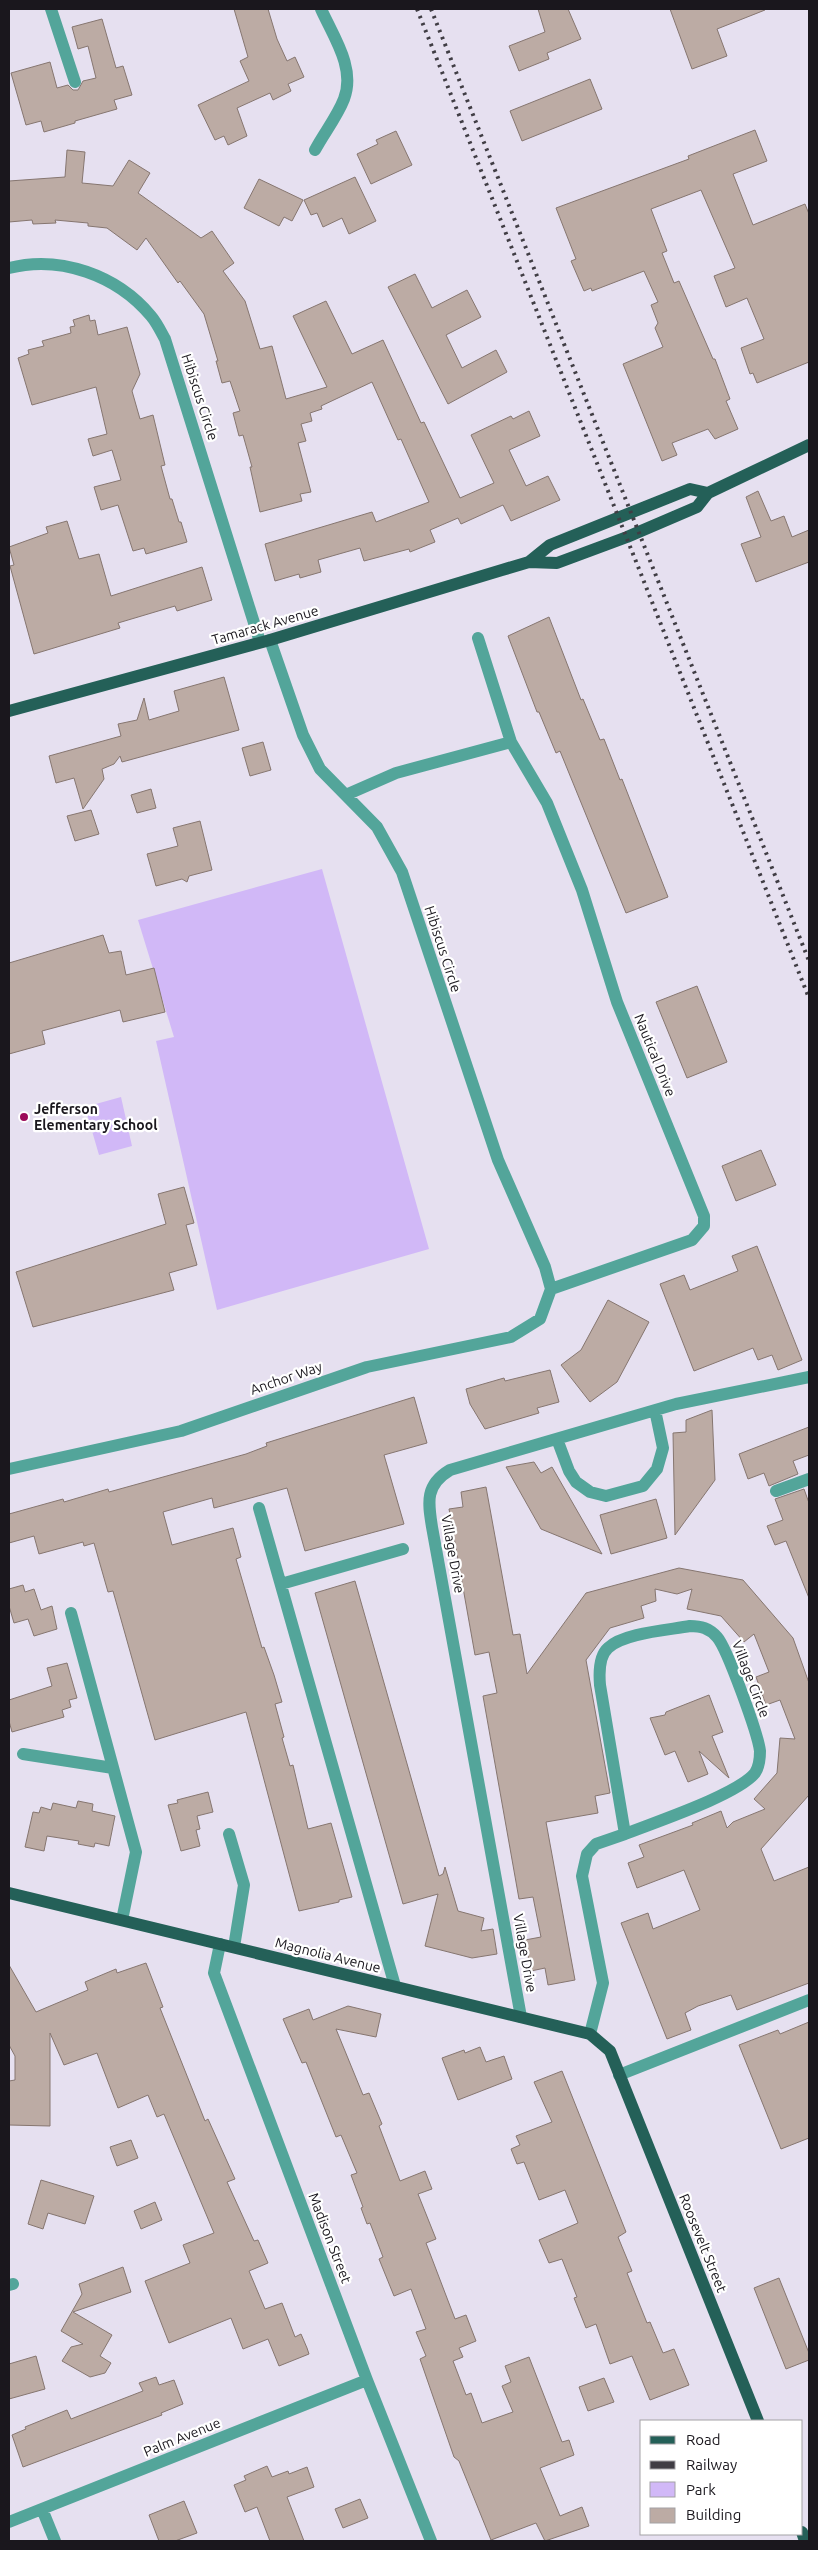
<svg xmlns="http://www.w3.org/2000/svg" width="818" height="2550" viewBox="0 0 818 2550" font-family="Ubuntu,sans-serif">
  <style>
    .green { fill: #d1b8f7 }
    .building { fill: #bcaba4; stroke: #867670 }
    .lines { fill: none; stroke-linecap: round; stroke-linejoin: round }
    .minor { stroke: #53a59a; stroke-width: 12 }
    .major { stroke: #246058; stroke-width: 12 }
    .rail { stroke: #403d44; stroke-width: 4; stroke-dasharray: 2.5 5; stroke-linecap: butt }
    .poi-dot { fill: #9b0a59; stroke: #fff; stroke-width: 2 }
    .labels { text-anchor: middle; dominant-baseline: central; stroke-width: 4.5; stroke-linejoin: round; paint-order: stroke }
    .street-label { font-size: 14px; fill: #1a171d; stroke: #fff }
    .poi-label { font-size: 14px; font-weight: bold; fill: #1a171d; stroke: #fff; text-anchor: start }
  </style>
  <rect width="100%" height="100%" fill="#e6e0f0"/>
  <path class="green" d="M322 869 429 1249 217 1310 156 1041 174 1037 138 920Z
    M121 1097 132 1146 99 1155 85 1107Z"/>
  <path class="building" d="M234 9H268L277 39 287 61 295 57 304 77 288 84 291 91 273 100 270 93 237 108 247 136 228 145 224 136 215 140 198 105 249 81 240 61 248 57Z
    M538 9H568L581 39 547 53 549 59 519 71 509 46 545 32Z
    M670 9H765V10L717 29 727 56 692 69Z
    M102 19 116 68 123 66 132 95 114 100 117 109 75 121V123L44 132 41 121 26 125 11 73 50 62 57 88 68 85 73 90H78L83 81 96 78 88 46 78 49 72 27Z
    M590 79 602 109 522 141 510 111Z
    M755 130 767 161 733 174 753 225 805 204 809 214V362L757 383 753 373 750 374 741 348 764 339 747 298 726 307 714 276 735 268 701 190 651 209 667 251 662 253 674 283 679 281 713 359H715L730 399 726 401 738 429 715 439 708 429 672 443 677 455 662 461 623 364 663 347 655 328 658 323 651 305 658 302 644 271 592 291 591 288 584 291 571 261 576 259 556 208 689 159 688 156Z
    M396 131 412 165 371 184 357 154 378 144 376 140Z
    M67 150 85 152 82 183 113 186 129 160 150 173 138 193 201 238 212 231 234 263 223 271 245 301 260 349 272 346 286 399 327 387 293 316 326 301 352 354 383 340 421 423 424 422 460 498 494 483 471 435 511 416 513 419 529 411 540 436 509 450 526 486 548 476 560 500 511 521 503 505 461 524 458 518 430 530 435 542 410 552 409 549 364 561 360 548 318 560 321 572 300 578 299 574 275 581 265 544 372 512 376 522 429 502 401 439 398 440 372 382 321 406 322 409 310 413 312 421 301 424 306 441 298 443 311 492 300 494 302 501 260 512 250 467H252L243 435 239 436 233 413 240 411 230 381 222 383 216 361H218L204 314 180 281 178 283 146 238 137 250 107 228 88 226V223L55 220 56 223 33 224 32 220 9 222V181L65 177Z
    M355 177 376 221 349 234 342 218 323 227 317 213 311 215 304 200Z
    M259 179 303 200 292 221 284 217 279 226 244 208Z
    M415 274 432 308 467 290 481 317 446 335 462 368 496 350 507 372 448 404 388 287Z
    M89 315 90 321 95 320 98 335 127 327 140 374 132 391 140 419 153 415 165 465 161 466 170 499H172L179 522H181L187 542 146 554 144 548 133 551 118 505 101 510 94 487 121 480 112 450 93 456 88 439 107 434 96 387 32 405 18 358 29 354 28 350 44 346 42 341 71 333 70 327 75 326 73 320Z
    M758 491 771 521 784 516 792 537 809 530V562L756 582 741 544 761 537 746 497Z
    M67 521 79 559 99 554 111 596 202 567 212 600 177 611 175 606 118 623 120 628 34 654 10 566 14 565 9 547 48 533 46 527Z
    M549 617 581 700 583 699 600 740 604 739 620 780 622 779 668 897 626 913 560 751 556 753 539 712H537L508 636Z
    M224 677 239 730 122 762 120 756 114 764 102 769 104 779 83 809 74 778 56 783 49 756 121 736 118 724 137 720 144 698 149 720 179 711 174 691Z
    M263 742 271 770 250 776 242 748Z
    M151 789 156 808 137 813 131 795Z
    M91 810 99 834 75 841 67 816Z
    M200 821 212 870 189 876 187 882 182 879 156 886 147 854 178 846 173 828Z
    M103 935 109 953 121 951 126 975 154 968 165 1012 123 1022 120 1010 42 1031 45 1044 9 1054V963Z
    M697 986 727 1062 687 1078 656 1002Z
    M761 1150 776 1185 736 1201 722 1166Z
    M184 1187 194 1223 186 1225 197 1265 169 1273 174 1290 33 1327 16 1272 166 1224 158 1194Z
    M757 1246 802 1360 778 1370 772 1355 758 1360 753 1348 694 1371 660 1284 684 1275 690 1290 738 1271 732 1256Z
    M608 1300 649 1322 617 1382 590 1402 561 1365 581 1350Z
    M550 1370 559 1402 537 1408 539 1413 485 1429 470 1404 466 1389 504 1378 505 1381Z
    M414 1397 427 1443 384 1455 404 1524 305 1551 287 1488 214 1508 212 1498 163 1512 172 1545 233 1528 241 1557 236 1559 262 1648 264 1647 274 1675 282 1702 275 1704 284 1737 282 1738 290 1766 293 1765 308 1829 331 1823 352 1897 339 1900V1902L299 1911 246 1712 155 1740 113 1591 108 1592 94 1543 84 1546 83 1542 39 1554 34 1536 9 1543V1514L63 1499 64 1502 108 1489 109 1492 246 1454 267 1446 266 1443Z
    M712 1410 715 1480 675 1535 673 1433 686 1432V1420Z
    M809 1427V1455L793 1461 798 1474 769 1486 764 1473 748 1479 739 1454Z
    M534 1462 541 1473 552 1467 602 1554 541 1529 506 1467Z
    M486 1487 513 1635 520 1634 527 1674 586 1593 679 1568 743 1580 793 1638 809 1683V1795L761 1849 774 1881 809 1867V1983L737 2010 731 1995 698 2006 685 2013 691 2030 667 2039 621 1923 648 1913 653 1929 700 1910 684 1870 637 1888 628 1863 644 1857 639 1845 693 1825 692 1823 721 1811 727 1828 733 1822 765 1809 754 1799 777 1773 780 1738 795 1739 780 1700 766 1705 756 1677 769 1672 754 1634 744 1642 721 1616 687 1609 692 1589 677 1594 655 1589 656 1601 641 1606 644 1618 610 1628 586 1660 610 1793 595 1796 598 1813 546 1822 575 1980 548 1985 545 1968 531 1971 525 1940 541 1937 533 1897 519 1899 483 1696 497 1693 489 1652 475 1655 449 1509 463 1507 461 1492Z
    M804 1489 809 1503V1598L786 1541 775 1545 767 1526 783 1520 775 1499Z
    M656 1499 667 1538 611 1554 600 1515Z
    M355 1581 439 1876 443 1874 445 1867 458 1911 484 1918 481 1931 493 1929 497 1954 472 1958 425 1946 438 1894 403 1904 315 1593Z
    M23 1585 25 1592 34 1589 41 1610 52 1606 57 1629 34 1636 28 1619 14 1623 9 1606V1589Z
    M67 1663 77 1698 69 1700 71 1707 62 1710 64 1717 12 1732 9 1721V1700L52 1686 47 1668Z
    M709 1695 723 1732 712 1736 729 1778 699 1751 708 1774 688 1782 675 1751 665 1755 650 1718 665 1715 666 1712Z
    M208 1792 213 1812 197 1816 200 1829 196 1830 200 1846 181 1851 168 1805 178 1803 177 1800Z
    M78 1801 93 1804 92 1811 115 1816 109 1846 95 1843 94 1847 78 1844 79 1841 47 1836 44 1851 25 1847 33 1812 39 1813 41 1807 51 1810 53 1803 76 1808Z
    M146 1963 163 2007 160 2008 205 2121 208 2119 235 2179 227 2182 254 2241 258 2240 268 2263 249 2271 265 2309 282 2303 295 2337 301 2334 307 2348 309 2354 279 2366 268 2339 243 2349 231 2318 169 2343 145 2281 190 2263 183 2245 214 2233 164 2114 157 2117 148 2095 118 2108 97 2053 64 2065 50 2033V2126L9 2125V2081L15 2080V2056L9 2045V1965L36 2012 88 1990 85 1982 116 1969 117 1973Z
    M348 2006 381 2014 376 2037 336 2029 363 2095 369 2093 382 2124 379 2126 400 2181 425 2171 432 2189 418 2194 436 2239 426 2243 455 2319 466 2315 476 2341 459 2348 463 2357 453 2361 466 2395 471 2393 482 2423 513 2412 502 2386 511 2382 505 2366 529 2357 562 2442 569 2440 574 2455 540 2468 560 2516 582 2507 589 2526 545 2541 536 2523 491 2540 459 2461 454 2457 420 2359 426 2356 416 2332 426 2329 411 2289 394 2296 379 2259 383 2257 370 2223 367 2224 361 2208 363 2207 351 2175 357 2173 341 2135 336 2137 306 2062 302 2063 283 2019 309 2009 313 2020Z
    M809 2022V2138L781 2149 739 2045 778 2030 780 2034Z
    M480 2047 486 2062 504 2056 512 2079 458 2100 442 2058 464 2050 465 2053Z
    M562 2071 626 2232 618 2237 632 2271 627 2273 647 2323 650 2322 663 2353 674 2349 689 2385 650 2400 632 2356 610 2364 596 2324 586 2328 574 2298 577 2297 562 2259 549 2263 539 2240 578 2223 565 2190 539 2200 524 2162 517 2164 511 2149 520 2145 516 2136 552 2122 534 2082Z
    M131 2140 138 2158 117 2166 110 2147Z
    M41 2180 94 2196 85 2224 48 2213 43 2229 28 2224Z
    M155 2202 162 2220 141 2229 134 2211Z
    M123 2267 131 2292 73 2312 112 2335 100 2356 111 2363 105 2373 90 2377 62 2361 71 2347 83 2344 61 2331 82 2294 79 2284Z
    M779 2278 809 2353V2360L786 2369 754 2288Z
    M36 2356 45 2389 9 2399V2364Z
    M156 2377 159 2385 174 2380 183 2404 161 2413 162 2415 23 2467 12 2435 26 2429 25 2427 67 2410 71 2419 143 2391 139 2383Z
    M604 2378 614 2402 588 2411 579 2387Z
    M267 2466 272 2477 288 2471 289 2474 307 2467 314 2487 287 2497 304 2541H270L257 2507 245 2512 234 2485 246 2480 244 2476Z
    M360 2499 368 2518 343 2528 335 2509Z
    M184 2501 197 2533 175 2541H159L149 2515Z"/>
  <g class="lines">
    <path class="minor" d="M51 9 75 82
      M315 150C324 133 337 117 344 99 356 68 333 36 321 9
      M9 268C60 255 117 275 151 316 157 323 161 332 165 339L260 642
      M478 638 511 742 547 803 582 890 617 1002 704 1216V1226L692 1240 551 1289
      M270 640 303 735 320 769 377 827 402 872 498 1160 545 1267 551 1289
      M348 794 396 773 511 742
      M557 1439 569 1471 576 1482 590 1492 606 1496 643 1486 657 1469 663 1448 655 1410
      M9 1469 181 1431 367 1367 511 1337 540 1319 551 1289
      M776 1491 809 1479
      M259 1508 395 1986
      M281 1584 403 1549
      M71 1613 136 1852 122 1920
      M690 1626C701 1626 709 1628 717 1637 727 1648 758 1734 760 1751 760 1758 759 1767 755 1773 737 1795 655 1822 625 1834L600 1685C599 1673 599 1656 608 1648 623 1633 669 1630 690 1626Z
      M23 1754 113 1768
      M229 1834 244 1885 234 1947
      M220 1944 214 1973 367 2380 431 2541
      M521 2017 432 1527C428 1502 425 1485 450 1470L676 1404 809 1377
      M590 2034 603 1983 582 1876 587 1854 596 1844 625 1834
      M619 2075 809 2000
      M9 2285 13 2284
      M42 2509 55 2541
      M9 2522 367 2380"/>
    <path class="major" d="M529 562 557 563 627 537 697 507 708 493 809 445
      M9 711 270 640 502 570 529 562 550 545 690 489 708 493
      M9 1893 590 2034 610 2051 758 2421
      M802 2532 805 2541"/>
    <path class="rail" d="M417 9 809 998
      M431 9 809 961"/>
  </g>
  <circle class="poi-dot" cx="24" cy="1117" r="5"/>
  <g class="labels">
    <g class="street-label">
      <text transform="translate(200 397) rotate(72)">Hibiscus Circle</text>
      <text transform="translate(265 625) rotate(-16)">Tamarack Avenue</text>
      <text transform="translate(443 949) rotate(72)">Hibiscus Circle</text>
      <text transform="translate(655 1055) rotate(68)">Nautical Drive</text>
      <text transform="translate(286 1378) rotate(-19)">Anchor Way</text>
      <text transform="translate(453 1554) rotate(80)">Village Drive</text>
      <text transform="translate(751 1679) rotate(69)">Village Circle</text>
      <text transform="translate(525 1953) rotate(80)">Village Drive</text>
      <text transform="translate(328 1955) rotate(14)">Magnolia Avenue</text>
      <text transform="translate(330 2238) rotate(69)">Madison Street</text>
      <text transform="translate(703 2243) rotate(68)">Roosevelt Street</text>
      <text transform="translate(182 2437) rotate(-22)">Palm Avenue</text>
    </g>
    <g class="poi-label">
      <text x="34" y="1109">Jefferson<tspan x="34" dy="16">Elementary School</tspan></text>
    </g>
  </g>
  <rect width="818" height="2550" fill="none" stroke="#1a171d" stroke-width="20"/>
  <rect x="640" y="2420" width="162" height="115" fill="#ffffff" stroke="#a3a2a5"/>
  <rect x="650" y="2436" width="25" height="8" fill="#246058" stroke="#a3a2a5"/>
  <text x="686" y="2445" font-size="15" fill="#1a171d">Road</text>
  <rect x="650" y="2461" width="25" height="8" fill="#403d44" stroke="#a3a2a5"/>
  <text x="686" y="2470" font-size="15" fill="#1a171d">Railway</text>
  <rect x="650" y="2482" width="25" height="15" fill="#d1b8f7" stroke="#a3a2a5"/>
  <text x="686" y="2495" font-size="15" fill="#1a171d">Park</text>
  <rect x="650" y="2508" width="25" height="15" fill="#bcaba4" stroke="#a3a2a5"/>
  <text x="686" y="2520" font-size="15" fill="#1a171d">Building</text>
</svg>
